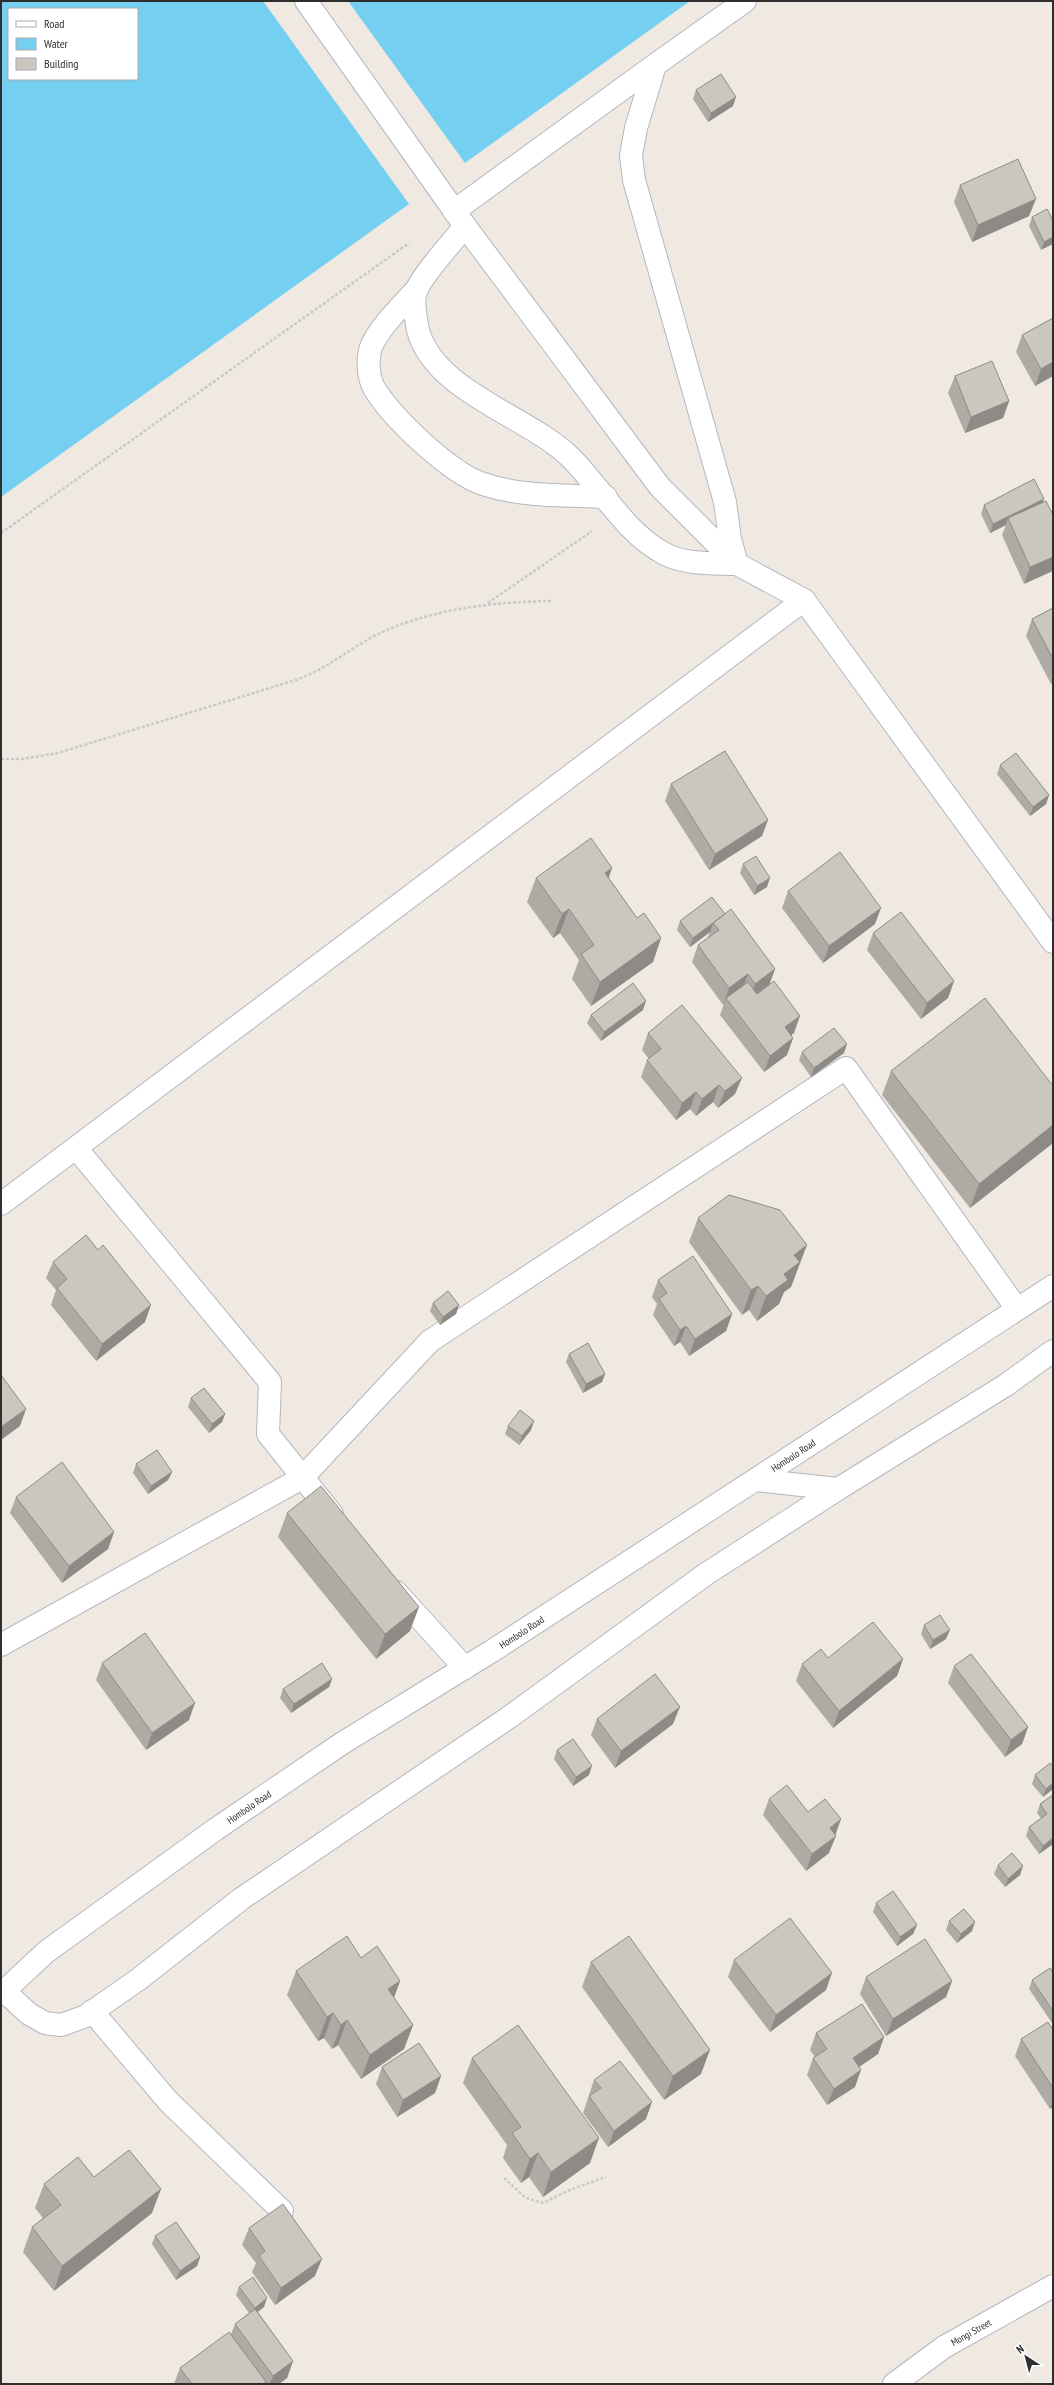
<svg xmlns="http://www.w3.org/2000/svg" width="1054" height="2385" viewBox="0 0 1054 2385" font-family="'PT Sans Narrow',sans-serif">
  <style>
    .water { fill: #75cff0; fill-rule: evenodd }
    .lines { fill: none; stroke-linecap: round; stroke-linejoin: round }
    .minor-casing { stroke: #b4b7c1; stroke-width: 24 }
    .path { stroke: #c9c9c9; stroke-width: 2.5; stroke-dasharray: 3 2; stroke-linecap: butt }
    .minor { stroke: #fff; stroke-width: 22 }
    .wall { fill: #afaba4 }
    .shaded-wall { fill: #8e8b86 }
    .building { fill: #cbc7bf; stroke: #8e8b86 }
    .labels { text-anchor: middle; dominant-baseline: central; stroke-width: 3.5; stroke-linejoin: round; paint-order: stroke }
    .street-label { font-size: 10px; fill: #2e2e2e; stroke: #fff }
  </style>
  <rect width="100%" height="100%" fill="#efe9e1"/>
  <path class="water" d="M1 1H263L409 204 1 497ZM9 9H137V79H9Z
    M348 1H690L465 163Z"/>
  <g class="lines">
    <g class="minor-casing">
      <g id="minor">
        <path d="M306 1 465 226 660 487 737 564 804 600 1053 942"/>
        <path d="M454 211 655 65"/>
        <path d="M465 226C451 244 426 270 417 289 412 298 416 320 418 330 434 392 529 416 571 458 602 489 625 533 665 554 686 565 714 563 737 564"/>
        <path d="M416 290C401 307 380 326 371 347 367 359 368 377 374 388 392 418 450 473 483 484 522 497 565 495 606 497"/>
        <path d="M737 564 730 539 725 502 634 180 631 155 636 128 655 65 745 1"/>
        <path d="M76 1148 270 1382 268 1434 332 1514"/>
        <path d="M1 1204 804 600"/>
        <path d="M755 1480 838 1489 1006 1385 1053 1351"/>
        <path d="M396 1592 465 1668"/>
        <path d="M1 1645 302 1478 430 1341 846 1068 1017 1309"/>
        <path d="M4 1991 29 2014 45 2023 61 2025 86 2016 139 1979 241 1899 508 1718 706 1574 838 1489"/>
        <path id="s1" d="M1 1994 46 1952 216 1829 341 1744 492 1651 1053 1286"/>
        <path d="M92 2011 168 2101 282 2211"/>
        <path id="s2" d="M894 2384 944 2347 1053 2286"/>
      </g>
    </g>
    <path class="path" d="M1 533 409 243
      M488 603 592 531
      M1 759H22L58 753 296 680C325 670 349 649 376 635 430 609 492 602 551 601
      M504 2178 526 2198 543 2203 567 2191 606 2177"/>
    <use href="#minor" class="minor"/>
  </g>
  <path class="wall" d="M696 90 733 106 708 122 693 99Z
    M960 185 1029 216 972 242 954 202Z
    M1032 217 1053 221 1041 250 1029 226Z
    M1053 318V376L1035 386 1016 352 1022 335Z
    M955 376 1009 401 1003 418 965 433 948 393Z
    M1044 499 1043 502 1053 515 1024 584 1002 535 1006 525 990 533 981 514 984 505Z
    M1053 608V683L1051 684 1026 636 1032 619Z
    M1000 765 1049 795 1046 804 1030 816 997 774Z
    M671 784 762 836 709 870 665 801Z
    M743 864 767 887 754 895 740 873Z
    M536 878H609L637 918 661 938 653 962 591 1006 572 979 579 960 560 933 553 938 527 902Z
    M788 891 875 924 823 963 782 908Z
    M712 897 769 986 794 1033 791 1035 793 1038 787 1055 764 1072 720 1015 724 1004 723 1005 692 962 698 945 707 939 710 932 690 947 677 930 680 921Z
    M873 933 954 981 948 998 921 1019 867 950Z
    M643 1010 601 1041 587 1023 591 1015Z
    M648 1033 735 1094 718 1108 713 1102 696 1116 690 1109 676 1120 641 1077 647 1060 649 1059 642 1050Z
    M802 1052 844 1053 811 1077 799 1060Z
    M891 1071 1053 1086V1143L970 1208 882 1095Z
    M698 1218 798 1270H797L791 1287 784 1292 779 1304 757 1321 749 1310 742 1315 689 1242Z
    M53 1262 145 1322 96 1361 51 1305 56 1290 46 1278Z
    M658 1280 732 1314 726 1331 689 1356 680 1342 674 1346 653 1315 657 1304 652 1297Z
    M433 1303 459 1305 456 1314 440 1325 430 1311Z
    M569 1354 605 1374 602 1382 583 1393 566 1362Z
    M191 1398 225 1414 222 1422 209 1433 188 1407Z
    M508 1426 531 1430 519 1445 505 1434Z
    M136 1464 172 1472 168 1480 148 1494 133 1473Z
    M16 1497 114 1532 108 1549 62 1583 10 1513Z
    M287 1513 410 1631 376 1659 278 1537Z
    M924 1625 946 1639 930 1649 921 1634Z
    M828 1658 903 1659 897 1676 833 1728 796 1681 802 1664Z
    M102 1663 189 1720 146 1750 96 1680Z
    M954 1666 1028 1727 1022 1744 1005 1757 948 1683Z
    M332 1679 329 1687 291 1713 280 1698 283 1689Z
    M597 1719 673 1724 615 1768 591 1735Z
    M557 1750 589 1775 573 1786 554 1759Z
    M1035 1775 1053 1789 1043 1797 1032 1784Z
    M1053 1795V1844L1039 1854 1026 1836 1029 1827 1041 1818 1037 1813 1040 1804Z
    M769 1799 808 1812 829 1853 806 1871 763 1815Z
    M998 1865 1020 1875 1005 1887 994 1874Z
    M876 1903 917 1925 913 1934 897 1946 873 1912Z
    M949 1921 972 1931 957 1943 946 1930Z
    M361 1958 400 1981 394 1998 413 2025 404 2049 361 2079 338 2045 332 2049 324 2038 318 2041 287 1995 296 1971Z
    M734 1960 826 1990 770 2032 728 1977Z
    M591 1962 701 2074 664 2100 582 1987Z
    M1053 1973V2023H1052L1029 1989 1032 1980Z
    M866 1977 952 1981 946 1997 886 2036 860 1994Z
    M1053 2030V2107L1050 2109 1015 2056 1021 2039Z
    M816 2033 884 2037 878 2054 859 2067 855 2087 827 2105 807 2075 813 2058 815 2057 810 2050Z
    M472 2058 590 2163 543 2197 529 2177 521 2183 503 2158 507 2145 463 2083Z
    M382 2067 441 2076 435 2093 397 2117 376 2084Z
    M594 2080 646 2119 608 2147 583 2113Z
    M94 2177 152 2213 54 2291 23 2252 32 2227 43 2218 35 2208 44 2184Z
    M249 2228 315 2276 275 2305 252 2272 256 2263 242 2245Z
    M155 2236 200 2257 197 2266 176 2280 152 2244Z
    M239 2287 264 2307 258 2312 293 2361 287 2378 279 2384H174L180 2368 231 2334 235 2324 249 2313 236 2295Z"/>
  <path class="shaded-wall" d="M736 97 733 106 708 122 711 113Z
    M1036 199 1029 216 972 242 978 225Z
    M1053 237V244L1041 250 1044 242Z
    M1053 362V376L1035 386 1041 369Z
    M1009 401 1003 418 965 433 971 417Z
    M1044 499 1041 507 1008 518 1006 525 990 533 993 524Z
    M1053 557V571L1024 584 1030 567Z
    M1049 795 1046 804 1030 816 1033 807Z
    M768 820 762 836 709 870 715 854Z
    M612 868 604 892 605 873Z
    M770 878 767 887 754 895 757 886Z
    M881 908 875 924 823 963 829 946Z
    M569 909 560 933 553 938 562 914Z
    M713 923 710 932 690 947 693 938Z
    M661 938 653 962 591 1006 600 982Z
    M775 969 769 986 749 1000 755 984Z
    M748 974 742 991 726 998 724 1004 723 1005 729 988Z
    M954 981 948 998 921 1019 927 1003Z
    M646 1001 643 1010 601 1041 604 1032Z
    M800 1016 794 1033 779 1044 785 1027Z
    M793 1038 787 1055 764 1072 770 1056Z
    M847 1044 844 1053 811 1077 814 1068Z
    M742 1078 735 1094 718 1108 725 1091Z
    M719 1085 713 1102 696 1116 702 1099Z
    M696 1092 690 1109 676 1120 682 1103Z
    M1053 1125V1143L970 1208 979 1184Z
    M807 1245 791 1287 784 1292 779 1304 757 1321 766 1296 784 1274 794 1255Z
    M758 1286 749 1310 742 1315 751 1290Z
    M151 1305 145 1322 96 1361 102 1344Z
    M459 1305 456 1314 440 1325 443 1317Z
    M732 1314 726 1331 689 1356 695 1339Z
    M686 1326 680 1342 674 1346 680 1330Z
    M605 1374 602 1382 583 1393 586 1384Z
    M26 1409 20 1426 1 1440V1427Z
    M225 1414 222 1422 209 1433 212 1424Z
    M534 1421 531 1430 519 1445 522 1436Z
    M172 1472 168 1480 148 1494 151 1486Z
    M114 1532 108 1549 62 1583 69 1566Z
    M419 1607 410 1631 376 1659 385 1634Z
    M950 1630 946 1639 930 1649 933 1640Z
    M903 1659 897 1676 833 1728 839 1711Z
    M332 1679 329 1687 291 1713 294 1704Z
    M195 1703 189 1720 146 1750 152 1733Z
    M680 1707 673 1724 615 1768 621 1751Z
    M1028 1727 1022 1744 1005 1757 1011 1740Z
    M592 1766 589 1775 573 1786 576 1777Z
    M1053 1783V1789L1043 1797 1046 1789Z
    M841 1819 835 1836 830 1828Z
    M836 1836 829 1853 806 1871 812 1854Z
    M1053 1838V1844L1039 1854 1043 1846Z
    M1023 1866 1020 1875 1005 1887 1008 1879Z
    M975 1922 972 1931 957 1943 961 1934Z
    M917 1925 913 1934 897 1946 900 1937Z
    M832 1973 826 1990 770 2032 776 2015Z
    M400 1981 391 2005 388 1989Z
    M952 1981 946 1997 886 2036 893 2019Z
    M333 2013 324 2038 318 2041 327 2017Z
    M347 2020 338 2045 332 2049 341 2025Z
    M413 2025 404 2049 361 2079 370 2055Z
    M884 2037 878 2054 847 2075 853 2058Z
    M710 2050 701 2074 664 2100 673 2076Z
    M861 2070 855 2087 827 2105 834 2089Z
    M441 2076 435 2093 397 2117 403 2100Z
    M1053 2100V2107L1050 2109Z
    M652 2102 646 2119 608 2147 614 2131Z
    M599 2138 590 2163 543 2197 551 2172Z
    M538 2153 529 2177 521 2183 530 2159Z
    M161 2189 152 2213 54 2291 62 2266Z
    M200 2257 197 2266 176 2280 180 2271Z
    M322 2259 315 2276 275 2305 281 2288Z
    M267 2298 264 2307 251 2316 255 2308Z
    M293 2361 287 2378 279 2384H270L273 2376Z"/>
  <path class="building" d="M721 74 736 97 711 113 696 90Z
    M1018 159 1036 199 978 225 960 185Z
    M1047 209 1053 221V237L1044 242 1032 217Z
    M1053 318V362L1041 369 1022 335Z
    M992 361 1009 401 971 417 955 376Z
    M1034 479 1044 499 993 524 984 505Z
    M1046 501 1053 515V557L1030 567 1008 518Z
    M1053 608V659L1032 619Z
    M725 751 768 820 715 854 671 784Z
    M1016 753 1049 795 1033 807 1000 765Z
    M591 838 612 868 605 873 637 918 644 913 661 938 600 982 581 954 594 945 569 909 562 914 536 878Z
    M840 852 881 908 829 946 788 891Z
    M756 856 770 878 757 886 743 864Z
    M712 897 725 914 693 938 680 921Z
    M731 909 775 969 755 984 748 974 729 988 698 945 719 930 713 923Z
    M901 912 954 981 927 1003 873 933Z
    M774 981 800 1016 785 1027 793 1038 770 1056 726 998 748 982 757 994Z
    M633 983 646 1001 604 1032 591 1015Z
    M985 998 1053 1086V1125L979 1184 891 1071Z
    M682 1005 742 1078 725 1091 719 1085 702 1099 696 1092 682 1103 647 1060 661 1049 648 1033Z
    M834 1028 847 1044 814 1068 802 1052Z
    M729 1195 780 1210 807 1245 794 1255 800 1262 784 1274 788 1280 766 1296 758 1286 751 1290 698 1218Z
    M86 1235 98 1250 103 1245 151 1305 102 1344 57 1288 67 1279 53 1262Z
    M693 1256 732 1314 695 1339 686 1326 680 1330 659 1299 667 1293 658 1280Z
    M448 1291 459 1305 443 1317 433 1303Z
    M588 1343 605 1374 586 1384 569 1354Z
    M1 1375 26 1409 1 1427Z
    M204 1388 225 1414 212 1424 191 1398Z
    M520 1410 534 1421 522 1436 508 1426Z
    M157 1450 172 1472 151 1486 136 1464Z
    M62 1462 114 1532 69 1566 16 1497Z
    M321 1486 419 1607 385 1634 287 1513Z
    M940 1615 950 1630 933 1640 924 1625Z
    M873 1622 903 1659 839 1711 802 1664 821 1649 828 1658Z
    M145 1633 195 1703 152 1733 102 1663Z
    M971 1654 1028 1727 1011 1740 954 1666Z
    M322 1663 332 1679 294 1704 283 1689Z
    M655 1674 680 1707 621 1751 597 1719Z
    M573 1739 592 1766 576 1777 557 1750Z
    M1050 1763 1053 1767V1783L1046 1789 1035 1775Z
    M787 1785 808 1812 825 1799 841 1819 830 1828 836 1836 812 1854 769 1799Z
    M1053 1795V1838L1043 1846 1029 1827 1047 1814 1040 1804Z
    M1012 1853 1023 1866 1008 1879 998 1865Z
    M893 1891 917 1925 900 1937 876 1903Z
    M964 1909 975 1922 961 1934 949 1921Z
    M790 1918 832 1973 776 2015 734 1960Z
    M347 1936 361 1958 377 1946 400 1981 388 1989 413 2025 370 2055 347 2020 341 2025 333 2013 327 2017 296 1971Z
    M629 1936 710 2050 673 2076 591 1962Z
    M925 1939 952 1981 893 2019 866 1977Z
    M1050 1968 1053 1973V2011L1032 1980Z
    M862 2004 884 2037 853 2058 861 2070 834 2089 813 2058 827 2049 816 2033Z
    M1048 2022 1053 2030V2088L1021 2039Z
    M518 2025 599 2138 551 2172 538 2153 530 2159 512 2133 521 2127 472 2058Z
    M419 2043 441 2076 403 2100 382 2067Z
    M620 2061 652 2102 614 2131 589 2096 601 2088 594 2080Z
    M129 2150 161 2189 62 2266 32 2227 61 2205 44 2184 78 2157 94 2177Z
    M283 2204 322 2259 281 2288 259 2256 265 2251 249 2228Z
    M176 2222 200 2257 180 2271 155 2236Z
    M253 2277 267 2298 255 2308 239 2287Z
    M255 2309 293 2361 273 2376 235 2324Z
    M229 2332 266 2382 263 2384H192L180 2368Z"/>
  <g class="labels">
    <g class="street-label">
      <text stroke="none"><textPath href="#s1" startOffset="959">Hombolo Road</textPath></text>
      <text stroke="none"><textPath href="#s1" startOffset="635">Hombolo Road</textPath></text>
      <text stroke="none"><textPath href="#s1" startOffset="311">Hombolo Road</textPath></text>
      <text stroke="none"><textPath href="#s2" startOffset="93">Mongi Street</textPath></text>
    </g>
  </g>
  <rect width="1054" height="2385" fill="none" stroke="#2e2e2e" stroke-width="4"/>
  <rect x="8" y="8" width="130" height="72" fill="#ffffff" stroke="#ababab"/>
  <rect x="16" y="21" width="20" height="6" fill="#ffffff" stroke="#ababab"/>
  <text x="44" y="28" font-size="12" fill="#2e2e2e">Road</text>
  <rect x="16" y="38" width="20" height="12" fill="#75cff0" stroke="#ababab"/>
  <text x="44" y="48" font-size="12" fill="#2e2e2e">Water</text>
  <rect x="16" y="58" width="20" height="12" fill="#cbc7bf" stroke="#ababab"/>
  <text x="44" y="68" font-size="12" fill="#2e2e2e">Building</text>
  <g transform="translate(1026 2357) rotate(324)" stroke="#ffffff" stroke-width="3" paint-order="stroke">
  <path d="M0-3L7 15L0 10L-7 15Z" fill="#2e2e2e"/>
  <text y="-6" font-size="11" font-weight="bold" text-anchor="middle" fill="#2e2e2e">N</text>
  </g>
</svg>
